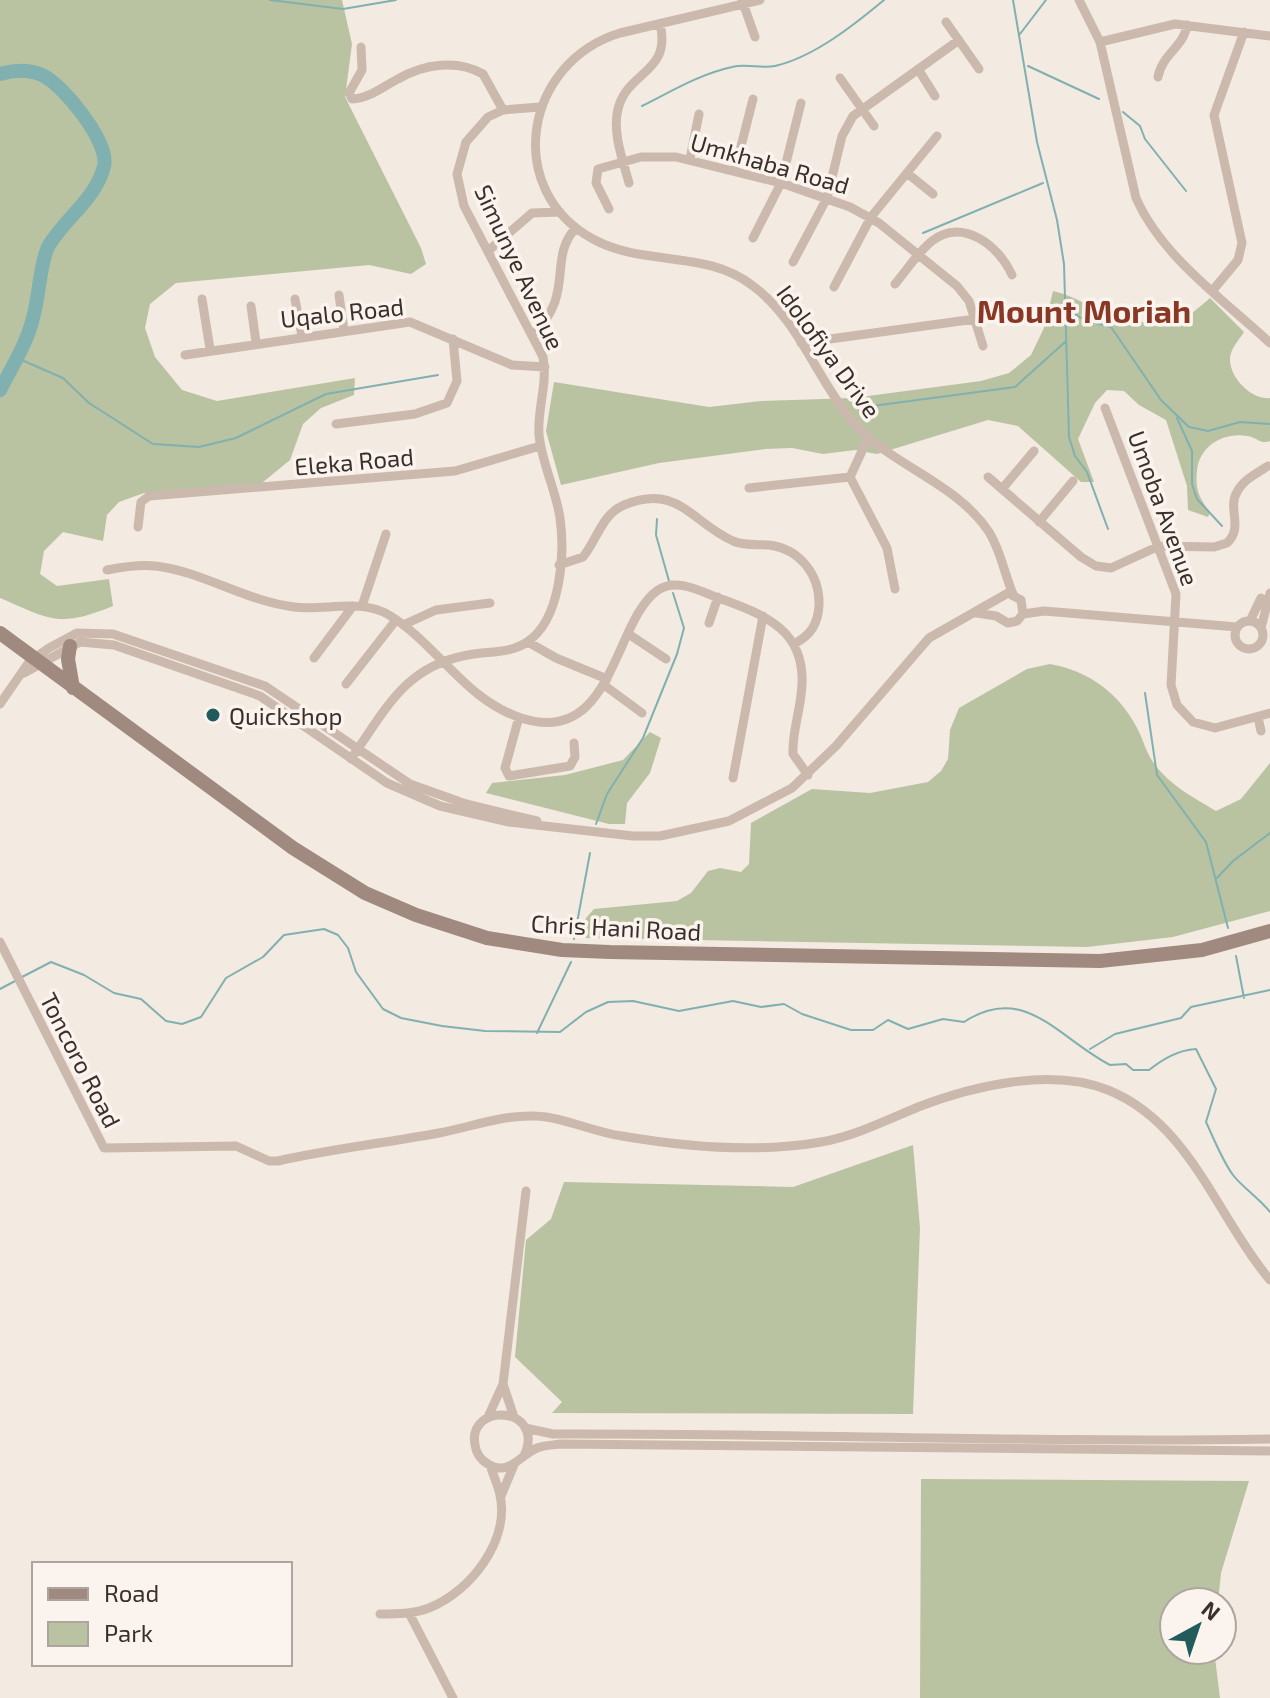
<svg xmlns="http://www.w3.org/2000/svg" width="1270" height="1698" viewBox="0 0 1270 1698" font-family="'Exo 2',sans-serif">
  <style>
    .green { fill: #b9c3a1 }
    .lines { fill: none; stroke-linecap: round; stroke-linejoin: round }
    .stream { stroke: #80b0b0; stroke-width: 2 }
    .river { stroke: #80b0b0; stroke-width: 14 }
    .street { stroke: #ccb9ad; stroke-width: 9 }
    .secondary { stroke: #a0897e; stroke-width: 14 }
    .poi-dot { fill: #215b5c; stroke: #fbf4ee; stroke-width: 3 }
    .labels { text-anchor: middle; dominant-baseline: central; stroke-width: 7; stroke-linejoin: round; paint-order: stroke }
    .street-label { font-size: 24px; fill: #3a2f2b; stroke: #fbf4ee }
    .poi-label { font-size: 24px; fill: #3a2f2b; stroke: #fbf4ee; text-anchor: start }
    .district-label { font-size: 32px; font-weight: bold; fill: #883825; stroke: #fbf4ee }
  </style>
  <rect width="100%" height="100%" fill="#f3eae1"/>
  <path class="green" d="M0 0H342L352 44 345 97 421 248 426 264 411 274 369 265 176 283 150 304 145 328 155 357 182 390 217 401 355 378 354 395 321 408 303 424 290 460 257 487 144 493 119 502 107 515 103 541 63 532 44 551 40 574 57 586 109 579 113 606C59 628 51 620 0 598Z
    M1053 291C1075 296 1093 309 1115 318L1121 311C1165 336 1173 330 1210 298L1244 332C1239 340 1229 350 1230 361 1231 379 1252 400 1270 398V441C1260 445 1257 437 1247 436 1222 432 1199 447 1197 471 1195 489 1199 498 1210 512L1208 517 1188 510 1187 486 1166 420 1139 405 1124 391 1107 390 1095 403 1078 439 1094 482H1081L1018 426 988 420 877 454 855 450 823 454 792 448 765 449 659 463 561 485 546 431 554 382 709 407 761 401 853 398 981 381 1009 373 1031 355 1044 328Z
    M1050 664C1089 671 1119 693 1137 728 1143 739 1146 752 1153 762 1169 785 1193 797 1216 811L1241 799 1270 763V911L1173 937 1087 947 586 938 581 934 586 918 594 909 677 901 691 893 708 871 720 868 741 872 749 864 751 823 812 789 870 793 928 782 941 771 948 759 950 730 959 708 1027 669Z
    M650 732 661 738 650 773 627 803 625 824H609L486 793 492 783 565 775 623 760Z
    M913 1145 920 1228 913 1414 552 1413 562 1402 515 1357 526 1240 551 1219 564 1182 793 1187Z
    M921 1479 1249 1481 1221 1573 1218 1602H1174V1650H1214L1220 1698H920Z"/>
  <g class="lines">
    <path class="stream" d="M270 0 343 9 396 0
      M1013 0 1037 142 1057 220 1064 264 1069 437 1075 456 1087 472 1108 529
      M1020 34 1046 0
      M1028 66 1099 99
      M642 106C672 91 700 74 732 67 746 63 761 69 775 66 814 57 854 25 884 0
      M1123 112 1140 126 1145 139 1186 191
      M923 233 1043 183
      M1063 306 1084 320 1111 327 1161 400 1189 427 1208 431 1240 422 1270 424
      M17 358 63 378 89 403 153 444 199 447 236 438 326 394 438 375
      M865 407 1015 387 1065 342
      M1177 418 1192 451V484L1197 499 1222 526
      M657 519 656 535 669 581
      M1145 693 1157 775 1206 842 1228 928
      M596 824 607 794 643 738 677 654 684 628 673 593
      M1217 878 1233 861 1270 833
      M574 939 590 853
      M1236 956 1244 998
      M22 977 51 962 84 975 114 993 141 999 166 1021 182 1024 201 1017 226 978 263 957 284 935 324 929 338 935 348 948 356 972 383 1009 401 1018 442 1026 485 1031 560 1032 586 1012 608 1002 633 1001 679 1011 733 1001 761 1007 784 1004 802 1014 851 1030H873L888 1020 908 1029 943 1019 964 1022C1024 982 1058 1038 1110 1065L1126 1064 1133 1070H1149C1162 1060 1177 1050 1196 1049L1216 1089 1206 1122C1214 1139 1222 1160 1233 1175 1240 1185 1260 1199 1270 1212
      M0 989 17 980
      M537 1033 571 962
      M1090 1049 1115 1034 1181 1018 1191 1007 1270 990"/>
    <path class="river" d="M0 74C14 70 28 69 42 75 63 84 110 143 104 166 97 198 63 220 48 247 40 263 39 298 33 318 27 343 12 367 0 390"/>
    <path class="street" d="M742 0 755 37
      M760 0 620 33C525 62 502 189 593 239 643 267 706 249 753 286 799 320 817 380 853 422 891 466 956 482 989 532 1001 551 1004 573 1013 594
      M1079 0 1100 42 1136 198C1162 257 1224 300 1270 343
      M946 22 979 69
      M1100 42 1175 24 1270 36
      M361 47 362 70 349 93 352 99C368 99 384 86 398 79 424 64 457 59 483 74L503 110
      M918 69 935 96
      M1158 77C1162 54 1184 47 1187 25
      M840 78 874 126
      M690 159 699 114
      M735 170 753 99
      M907 173 933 194
      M629 183C623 161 612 132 618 109 627 71 672 73 660 24
      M609 209 596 183 598 169 641 157H676L781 183 850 207 879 223 957 286 969 301 983 346
      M753 238 781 183 801 103
      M488 251 532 213 560 212
      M793 262 827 198 842 136 853 116 959 40
      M895 284C907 270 918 252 932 241 963 217 999 246 1012 275
      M834 287 871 217 937 136
      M1213 290 1238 260 1242 243 1214 115 1244 32
      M339 295 344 331
      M202 299 210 349
      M295 299 302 336
      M251 306 256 342
      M533 334C576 294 547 258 576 228
      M801 343 975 319
      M185 355 410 322 512 365 545 367
      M1105 408 1176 594 1171 685 1177 705 1193 722 1215 728 1270 713
      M336 424 415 414 447 403 457 381 453 339
      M868 438 850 477 887 548 895 589
      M988 477 1081 557 1096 566 1111 568 1159 546 1214 547 1227 543C1244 527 1227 509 1237 492 1243 480 1257 473 1268 466
      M749 488 850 477
      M1002 489 1034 451
      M1039 522 1073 481
      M138 527 141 502 149 496 455 471 540 446
      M559 565 583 557C597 540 602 514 624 505 678 483 691 522 733 541 745 546 757 544 769 545 800 549 820 575 819 605 818 624 811 635 794 644
      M107 570C122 567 139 564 155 566 202 571 245 601 294 607 325 611 361 598 389 615 438 645 464 699 521 718 614 748 613 621 658 590 676 578 698 590 716 597 766 615 810 631 801 695 799 715 792 734 793 754L808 775
      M362 606 386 534
      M977 613 996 616 1008 623 1017 621 1023 614 1044 611 1237 627
      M1235 635a14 14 0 1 1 28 0a14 14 0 1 1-28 0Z
      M1250 621 1261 598 1264 607
      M709 623 718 597
      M403 625 436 610 490 603
      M1261 628 1270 593
      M630 635 666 659
      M528 642 556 658 607 679
      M314 658 353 606
      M24 673 80 642 114 645 260 696 387 783 440 806 509 822 633 836H660L729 821 792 788 836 746 929 638 1008 593 1021 600 1023 614
      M346 684 396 620
      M604 685 642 713
      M0 704 29 662 49 648 77 633 113 634 265 686 410 784 466 804 537 821
      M519 717 505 768 509 776 570 766 575 757 574 743
      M1258 717 1261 731
      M351 759C386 709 405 666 468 655 488 651 510 654 527 642 561 620 565 554 560 518 556 490 542 464 539 435 537 408 548 385 543 357L464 206 457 174 466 142 488 117 503 110 540 107
      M733 778 763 616
      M0 942 104 1148 236 1146 269 1161H278C331 1149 385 1143 439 1133 471 1127 501 1115 534 1116 565 1117 592 1132 622 1136 686 1147 758 1153 821 1142 855 1136 887 1120 918 1107 973 1086 1051 1067 1108 1090 1190 1123 1217 1217 1270 1280
      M503 1384 514 1417
      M488 1417 503 1384 526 1191
      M525 1428 553 1434C792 1433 1031 1443 1270 1439
      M524 1456C547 1406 467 1401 475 1445 476 1453 481 1460 488 1464 509 1477 520 1455 537 1448 545 1445 553 1445 561 1444L1270 1451
      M501 1496 514 1465
      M409 1613 453 1698
      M380 1614C397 1614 413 1614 429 1608 470 1592 510 1541 500 1495 498 1485 493 1475 490 1465"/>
    <path class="secondary" d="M0 633 293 848 365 893 416 915 487 938 562 950 610 952 1100 961 1202 950 1270 931
      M70 646 68 659 73 688"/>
  </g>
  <circle class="poi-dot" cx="213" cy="715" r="8"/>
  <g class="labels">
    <g class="street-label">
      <text transform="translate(770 163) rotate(16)">Umkhaba Road</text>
      <text transform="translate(520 267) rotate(65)">Simunye Avenue</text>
      <text transform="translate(342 312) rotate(-6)">Uqalo Road</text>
      <text transform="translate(829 351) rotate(54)">Idolofiya Drive</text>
      <text transform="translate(354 461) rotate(-5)">Eleka Road</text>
      <text transform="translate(1164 508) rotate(70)">Umoba Avenue</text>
      <text transform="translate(616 927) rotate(3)">Chris Hani Road</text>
      <text transform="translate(81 1060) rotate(63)">Toncoro Road</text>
    </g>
    <g class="poi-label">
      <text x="229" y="715">Quickshop</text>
    </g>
    <g class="district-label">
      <text x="1084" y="310">Mount Moriah</text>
    </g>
  </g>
  <rect x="32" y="1562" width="260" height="104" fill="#fbf4ee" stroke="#aea5a0" stroke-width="2"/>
  <rect x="48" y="1588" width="40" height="12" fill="#a0897e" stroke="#aea5a0" stroke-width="2"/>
  <text x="104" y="1602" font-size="24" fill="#3a2f2b">Road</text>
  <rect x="48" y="1622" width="40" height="24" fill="#b9c3a1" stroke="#aea5a0" stroke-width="2"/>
  <text x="104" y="1642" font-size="24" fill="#3a2f2b">Park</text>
  <g transform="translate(1198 1626) rotate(40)"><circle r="38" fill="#fbf4ee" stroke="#aea5a0" stroke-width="2"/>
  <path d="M0-6L14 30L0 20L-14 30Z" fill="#215b5c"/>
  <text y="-12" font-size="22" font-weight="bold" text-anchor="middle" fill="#3a2f2b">N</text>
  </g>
</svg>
